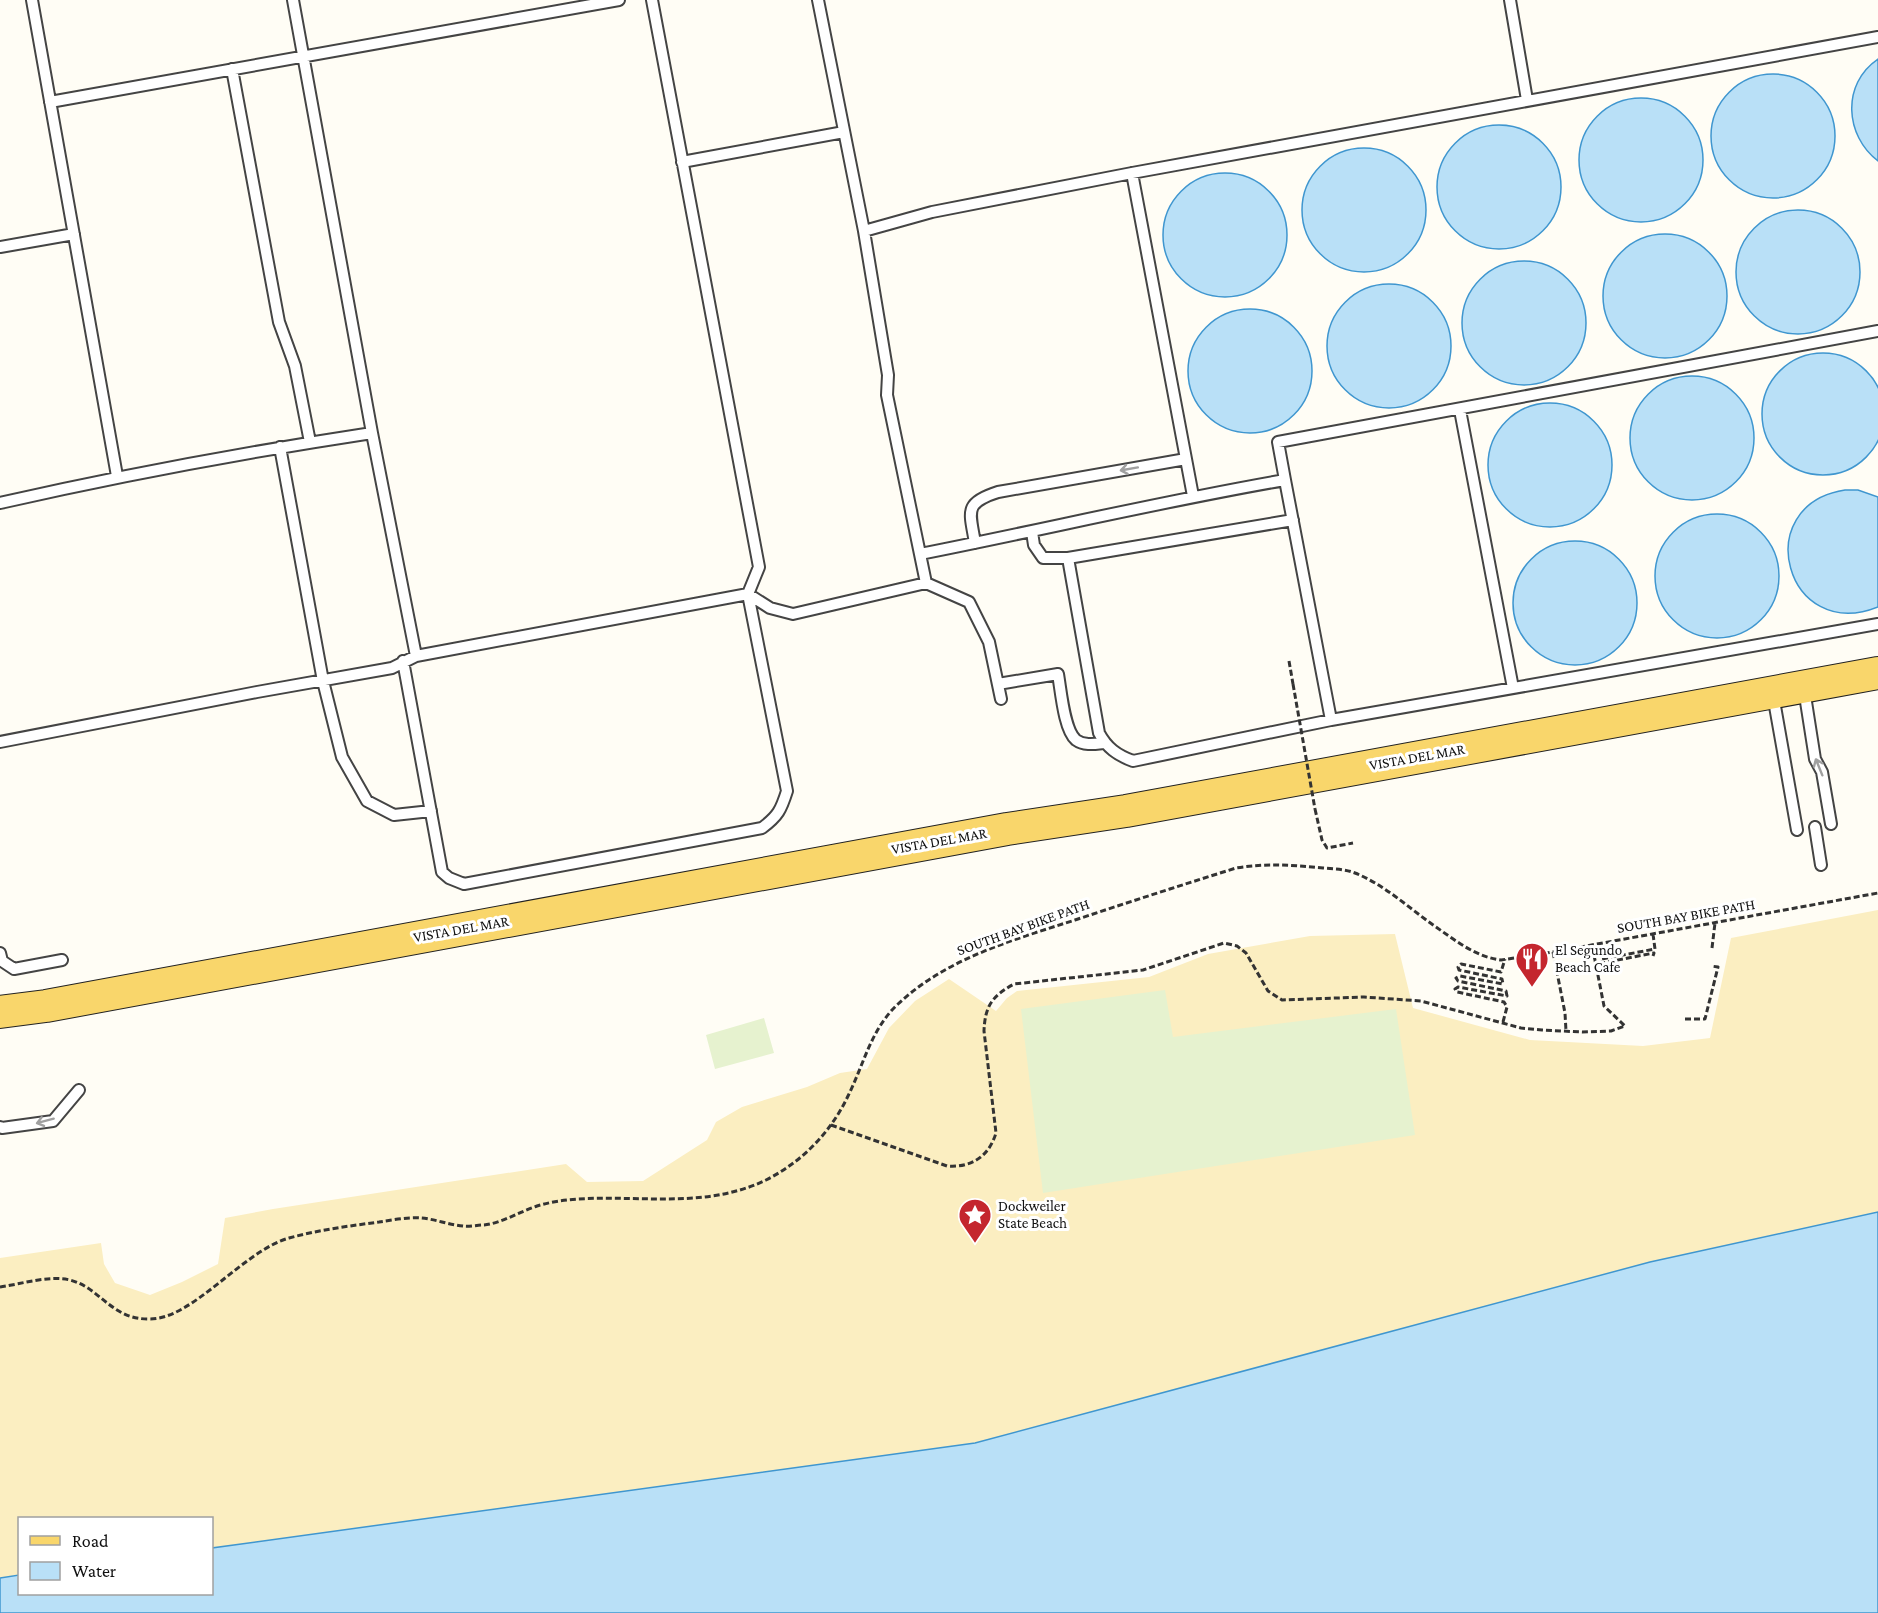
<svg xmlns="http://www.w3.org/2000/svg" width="1878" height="1613" viewBox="0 0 1878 1613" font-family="'Crimson Pro',serif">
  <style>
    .sand { fill: #fbeec1 }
    .pitch { fill: #e6f2cf }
    .water { fill: #b9e0f7; stroke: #3f96cf; stroke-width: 1.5 }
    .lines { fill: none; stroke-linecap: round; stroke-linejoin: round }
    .service-casing { stroke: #444; stroke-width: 14 }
    .primary-casing { stroke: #222; stroke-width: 34 }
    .path { stroke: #333; stroke-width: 3; stroke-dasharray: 6 3; stroke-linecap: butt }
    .service { stroke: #fff; stroke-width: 10 }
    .primary { stroke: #f9d66b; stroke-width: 32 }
    .path-bridge { stroke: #333; stroke-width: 3; stroke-dasharray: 6 3; stroke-linecap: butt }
    .oneway { stroke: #a0a0a0 }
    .labels { text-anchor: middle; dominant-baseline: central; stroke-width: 6; stroke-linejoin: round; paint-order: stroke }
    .street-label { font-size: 15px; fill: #111; stroke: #fff }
    .poi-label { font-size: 15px; fill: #111; stroke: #fff; text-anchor: start }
  </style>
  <rect width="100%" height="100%" fill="#fffdf5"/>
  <path class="sand" d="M1878 910V1212L1650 1262 975 1443 212 1548V1518H20L19 1575 0 1578V1258L101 1243 104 1264 115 1283 150 1295 182 1282 218 1264 225 1218 273 1209 566 1164 587 1182 643 1181 707 1140 716 1122 742 1107 807 1087 840 1073 867 1069 889 1028 915 1001 949 979 996 1011 1007 998 1017 991 1149 977 1208 954 1310 936 1395 934 1413 1008 1530 1040 1643 1046 1710 1038 1731 938Z"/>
  <path class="pitch" d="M1165 990 1173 1037 1396 1009 1415 1135 1043 1193 1021 1009Z
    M764 1018 774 1053 715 1069 706 1035Z"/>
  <path class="water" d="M1878 59V161C1845 136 1841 84 1878 59Z
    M1711 136a62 62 0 1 1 124 0a62 62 0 1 1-124 0Z
    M1579 160a62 62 0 1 1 124 0a62 62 0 1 1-124 0Z
    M1437 187a62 62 0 1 1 124 0a62 62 0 1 1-124 0Z
    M1302 210a62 62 0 1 1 124 0a62 62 0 1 1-124 0Z
    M1163 235a62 62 0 1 1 124 0a62 62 0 1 1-124 0Z
    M1736 272a62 62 0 1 1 124 0a62 62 0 1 1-124 0Z
    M1603 296a62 62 0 1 1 124 0a62 62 0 1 1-124 0Z
    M1462 323a62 62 0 1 1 124 0a62 62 0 1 1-124 0Z
    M1327 346a62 62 0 1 1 124 0a62 62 0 1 1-124 0Z
    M1188 371a62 62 0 1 1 124 0a62 62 0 1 1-124 0Z
    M1762 414a61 61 0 1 1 122 0a61 61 0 1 1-122 0Z
    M1630 438a62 62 0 1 1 124 0a62 62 0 1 1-124 0Z
    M1488 465a62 62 0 1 1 124 0a62 62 0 1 1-124 0Z
    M1845 490H1858L1878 497V607C1786 644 1748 505 1845 490Z
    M1655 576a62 62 0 1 1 124 0a62 62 0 1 1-124 0Z
    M1513 603a62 62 0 1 1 124 0a62 62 0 1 1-124 0Z
    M1878 1212V1613H0V1578L19 1575 20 1594H212V1548L975 1443 1650 1262Z"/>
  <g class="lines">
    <g class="service-casing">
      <path id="service" d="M32 0 117 476
        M293 0 372 433 416 656
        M818 0 864 231 888 375 887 395 926 583
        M1510 0 1527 100
        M232 69 279 322 295 366 310 442
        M50 102 619 0
        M682 162 844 132
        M1132 173 1193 496
        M864 231 932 212 1132 173 1878 37
        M0 247 74 234
        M1460 410 1513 688
        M280 447 323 681 342 757 367 801 394 815 431 811
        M1285 480 1278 442 1878 331
        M0 503C123 475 247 452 372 433
        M1032 532 1034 545 1043 558H1068L1099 733C1107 748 1117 755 1133 761L1331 720 1878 624
        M975 543C970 512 963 503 998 492L1186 459
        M920 554C1042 530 1163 501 1285 480L1331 720
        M1068 558 1293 520
        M403 661 442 872 449 878 464 884 762 828C778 816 781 810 787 791L748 594 759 567 652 0
        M998 684 1058 674C1061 691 1064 730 1076 740 1084 746 1095 744 1104 743
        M1804 689 1815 759 1822 772 1831 824
        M1773 695 1797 830
        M0 742 257 692 392 668 416 656 748 594 770 608 793 614 926 583 969 602 989 642 1001 699
        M1815 827 1821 865
        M0 953 2 961 14 969 62 960
        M0 1127 2 1128 53 1121 79 1090"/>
    </g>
    <g class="primary-casing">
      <path id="primary" d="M0 1012 46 1006 1007 829 1126 811 1878 673"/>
    </g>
    <path class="path" d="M1289 661 1293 684
      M1315 809 1322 840 1327 848 1353 843
      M1653 934 1655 949 1602 959 1600 961 1602 963 1654 953 1653 956
      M1712 948 1715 923
      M1553 952 1565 1013 1566 1031
      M1685 1019H1705L1718 967 1711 966
      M1503 1022 1507 1007 1504 1002 1457 992 1455 989 1458 987 1507 996 1506 991 1458 981 1456 978 1460 976 1503 984 1502 979 1459 970 1458 967 1461 964 1501 972 1505 959
      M831 1125 947 1166C972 1168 989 1156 996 1133L984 1031C985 1006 992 996 1014 984L1143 970 1224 943 1237 946 1246 953 1268 991 1282 1000 1364 997 1421 1001 1521 1028 1542 1030 1582 1032 1611 1031 1625 1026 1604 1006 1592 945
      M0 1287C22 1284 48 1275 70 1280 101 1288 111 1320 150 1319 193 1319 243 1251 289 1238 318 1230 349 1226 379 1222 392 1220 408 1217 421 1218 435 1219 449 1225 463 1226 469 1227 477 1225 484 1225 502 1223 519 1212 537 1206 550 1202 564 1200 578 1199 642 1195 706 1209 766 1180 802 1162 831 1132 848 1096 864 1064 871 1029 898 1004 947 958 1013 940 1075 920 1129 902 1182 885 1236 868 1266 863 1293 865 1323 868 1334 869 1345 869 1355 873 1385 885 1410 909 1436 927 1456 941 1476 957 1501 960L1553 952 1878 893"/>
    <use href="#service" class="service"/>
    <use href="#primary" class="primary"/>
    <path class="path-bridge" d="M1293 684 1315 809"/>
  </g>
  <defs><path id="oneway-shaft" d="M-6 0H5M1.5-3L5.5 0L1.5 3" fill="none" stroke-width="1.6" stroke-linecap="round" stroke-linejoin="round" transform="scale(1.5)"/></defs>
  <g class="oneway">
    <use href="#oneway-shaft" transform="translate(1129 469) rotate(170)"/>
    <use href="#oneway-shaft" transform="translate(1819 767) rotate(-112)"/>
    <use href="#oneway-shaft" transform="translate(45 1121) rotate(165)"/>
  </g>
  <defs>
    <g id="restaurant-pin" transform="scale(1.725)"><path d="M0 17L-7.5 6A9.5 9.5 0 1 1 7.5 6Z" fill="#c4262e" stroke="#fff"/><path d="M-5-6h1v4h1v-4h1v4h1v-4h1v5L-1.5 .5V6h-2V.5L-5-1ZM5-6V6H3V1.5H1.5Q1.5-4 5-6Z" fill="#fff"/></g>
    <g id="sight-pin" transform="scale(1.725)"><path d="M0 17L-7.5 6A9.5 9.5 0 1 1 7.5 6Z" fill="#c4262e" stroke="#fff"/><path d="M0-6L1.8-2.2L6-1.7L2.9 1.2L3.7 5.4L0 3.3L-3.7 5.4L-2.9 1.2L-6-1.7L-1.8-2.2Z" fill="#fff"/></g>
  </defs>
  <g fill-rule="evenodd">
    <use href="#restaurant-pin" x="1532" y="959"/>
    <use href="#sight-pin" x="975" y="1215"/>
  </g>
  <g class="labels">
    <g class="street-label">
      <text transform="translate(1417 757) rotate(-10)">VISTA DEL MAR</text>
      <text transform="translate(939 841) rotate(-10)">VISTA DEL MAR</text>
      <text transform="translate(1686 916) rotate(-10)">SOUTH BAY BIKE PATH</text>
      <text transform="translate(1023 927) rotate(-20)">SOUTH BAY BIKE PATH</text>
      <text transform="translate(461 929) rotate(-10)">VISTA DEL MAR</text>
    </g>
    <g class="poi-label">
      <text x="1555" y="950">El Segundo<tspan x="1555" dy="17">Beach Cafe</tspan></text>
      <text x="998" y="1206">Dockweiler<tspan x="998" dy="17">State Beach</tspan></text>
    </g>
  </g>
  <rect x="18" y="1517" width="195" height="78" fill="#ffffff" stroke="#a0a0a0" stroke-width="1.5"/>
  <rect x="30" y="1536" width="30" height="9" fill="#f9d66b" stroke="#a0a0a0" stroke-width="1.5"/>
  <text x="72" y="1547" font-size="18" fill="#111111">Road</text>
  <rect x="30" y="1562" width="30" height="18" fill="#b9e0f7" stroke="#a0a0a0" stroke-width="1.5"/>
  <text x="72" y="1577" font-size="18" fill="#111111">Water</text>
</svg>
